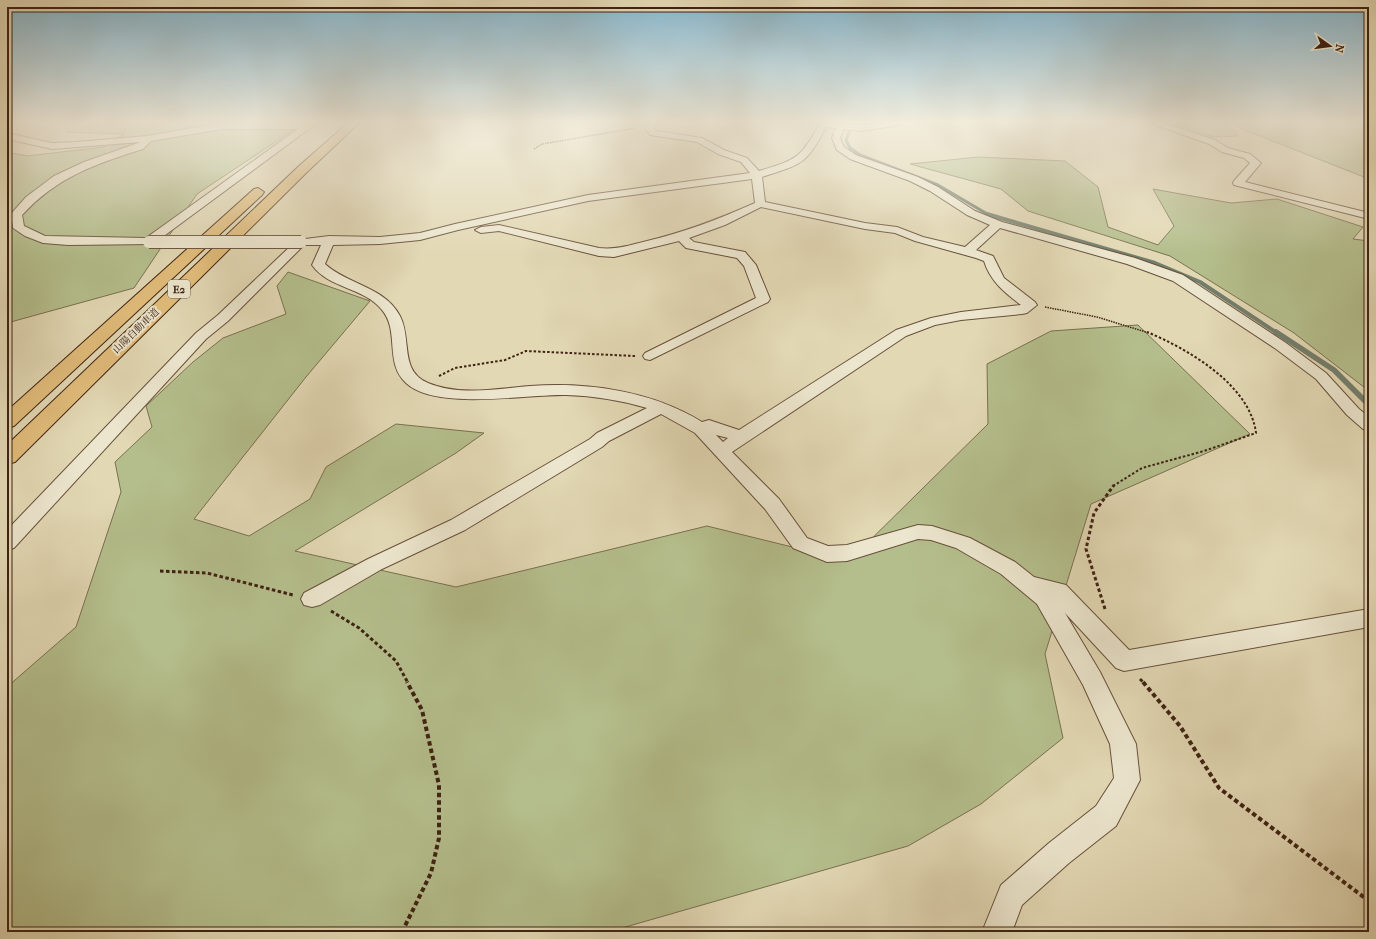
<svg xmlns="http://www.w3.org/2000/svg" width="1376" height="939" viewBox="0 0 1376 939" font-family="'IM FELL French Canon','Noto Serif JP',serif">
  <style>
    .green { fill: #b4be8c; stroke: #7a7050 }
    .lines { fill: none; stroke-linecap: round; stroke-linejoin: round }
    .stream-far2 { stroke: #737e6c; stroke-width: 3 }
    .stream-far1 { stroke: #737e6c; stroke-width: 4 }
    .stream { stroke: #737e6c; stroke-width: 5.5 }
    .street-casing { stroke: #68503b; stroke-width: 2 }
    .highway-casing { stroke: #3f2213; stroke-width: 2 }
    .path-far3 { stroke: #3f2213; stroke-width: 1.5; stroke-dasharray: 1.5 1; stroke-linecap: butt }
    .path-far2 { stroke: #3f2213; stroke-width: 2; stroke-dasharray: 2.5 2; stroke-linecap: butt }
    .path-far1 { stroke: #3f2213; stroke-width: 3; stroke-dasharray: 3.5 2.5; stroke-linecap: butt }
    .path { stroke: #3f2213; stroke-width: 4; stroke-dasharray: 4.5 3; stroke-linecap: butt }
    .street { fill: #ece6ce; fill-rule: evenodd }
    .highway { fill: #e1bc7a; fill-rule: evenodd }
    .street-bridge-casing { stroke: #68503b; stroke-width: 14; stroke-linecap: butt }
    .street-bridge { stroke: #ece6ce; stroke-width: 12 }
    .labels { text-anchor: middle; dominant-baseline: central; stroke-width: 4; stroke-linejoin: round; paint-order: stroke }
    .far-street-label { font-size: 10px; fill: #3f2213; stroke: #ece6ce }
    .shield { fill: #ece6ce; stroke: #735d4b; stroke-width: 1 }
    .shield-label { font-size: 11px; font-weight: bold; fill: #3f2213 }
  </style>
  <rect width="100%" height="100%" fill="#e2d8b4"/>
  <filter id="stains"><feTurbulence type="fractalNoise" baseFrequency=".005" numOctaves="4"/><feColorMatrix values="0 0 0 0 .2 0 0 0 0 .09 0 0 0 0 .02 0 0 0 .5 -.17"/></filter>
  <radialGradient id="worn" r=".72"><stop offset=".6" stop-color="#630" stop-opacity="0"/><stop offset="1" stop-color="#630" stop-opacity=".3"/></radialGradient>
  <path class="green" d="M67 123H304L197 194 134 288 7 323V152L27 156 104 147 124 134 66 132Z
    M1172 123H1226L1238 136 1213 137Z
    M1235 123H1369V179L1242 129Z
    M978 157 1065 161 1098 187 1108 227 1158 245 1174 226 1153 189 1231 203 1277 199 1363 227 1353 239 1369 241V391L1294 333 1170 256 1028 211 1001 189 910 164Z
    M288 272 370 301 306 377 194 519 249 536 310 499 326 467 396 424 484 433 456 453 295 551 456 587 707 526 849 561 988 424 987 364 1051 331 1138 325 1250 434 1091 504 1045 654 1063 738 981 804 908 846 608 932H7V687L76 627 121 492 115 462 152 427 146 406 193 362 223 338 286 314 277 286Z"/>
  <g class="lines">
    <path class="stream-far2" d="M853 123 846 140 850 148 860 155 938 185 989 215"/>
    <path class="stream-far1" d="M987 214 1155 263 1200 282 1277 333"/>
    <path class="stream" d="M1276 332 1334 370 1369 405"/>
    <g class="street-casing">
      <path id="street" d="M222 123H317L153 244 68 245 43 243 25 236 13 228 11 214 26 197 54 176 84 162 141 142 52 149 7 139V133L52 143 76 142 147 136ZM222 129H298L146 238 45 236 24 226 22 215C57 177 95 164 143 149L151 141Z
        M649 123H658L654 128 656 131 702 138 724 150 747 158 759 171C798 159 800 159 820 123L859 125 899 123 895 126 859 131 844 129 840 138 844 147 856 155 918 177 938 187 975 211 1002 222 1135 258 1183 275 1286 343 1326 373 1359 409 1369 417V430L1363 429 1347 415 1316 379 1276 349 1173 281 1127 264 1000 228 976 250 993 256 1004 278 1035 302 1037 305 1027 313 1022 314 961 320 935 325 906 336 732 452 779 499 807 538 828 546 847 545 918 525 932 526 970 538 1015 562 1034 577 1066 585 1129 650 1369 609V627L1124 671 1116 668 1065 613 1100 672 1136 744 1140 780 1116 826 1069 863 1022 905 1012 932H982L1001 885 1049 843 1096 806 1114 778 1110 744 1083 685 1037 604 1001 574 956 548 931 540 918 539 847 561 827 562 793 548 765 509 695 433 661 414 609 441 602 447 465 530 382 569 320 605 312 607 304 605 301 599 304 593 368 559 451 520 590 439 597 433 647 408C620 400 594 396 566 395 527 394 436 411 406 383 384 363 400 331 382 310 364 287 329 289 312 265L321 245H304L228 321 206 339 14 548 7 550V530L196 333 218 315 297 240 329 236 380 237 420 233 455 224 588 195 750 173 741 162 718 154 697 142 650 135 645 127ZM826 127 836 128 832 138 837 150 850 159 910 181 930 191 967 215 990 225 965 247 923 237 897 227 865 223 765 202 762 177C802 164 806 165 826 127ZM752 179 755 203C719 219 685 232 647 241 631 245 616 250 599 248L499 225 481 227 475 230 481 233 499 231 599 256 614 257 679 241 686 248 737 258 744 266 756 298 645 353 643 356 645 359 650 360 768 302 770 299 756 265 745 252 694 242 689 238 725 225 761 207 865 229 895 233 915 241 976 258 984 261C990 281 1005 293 1021 305L961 312 931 318 896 330 739 430 709 420 702 422C652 391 589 382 530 386 497 389 459 396 428 383 399 371 412 339 400 316 384 286 348 285 325 264L333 245 380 244 420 240 458 230 588 201ZM716 435 728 438 723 442Z
        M1150 123H1163L1215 140 1228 148 1250 154 1261 163 1245 182 1369 213V219L1234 185 1233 183 1234 181 1250 163 1244 158 1222 152 1209 144Z"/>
    </g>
    <g class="highway-casing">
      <path id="highway" d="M348 123H359L307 172 15 462 7 464V445L299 166Z
        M258 188 264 192 262 195 14 426 7 428V411L254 189Z"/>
    </g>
    <path class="path-far3" d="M534 149 542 144 636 128
      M1045 307 1097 317 1149 333"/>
    <path class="path-far2" d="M439 376 455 368 505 360 526 351 635 356
      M1113 486 1142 468 1204 451 1256 433C1250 385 1188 349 1147 332"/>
    <path class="path-far1" d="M160 571 207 573 293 595
      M1105 609 1086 549 1094 513 1114 485
      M331 611 359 628 396 661 408 683
      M1140 679 1144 683"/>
    <path class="path" d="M1143 682 1180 726 1219 788 1369 901
      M402 932 431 873 439 838V785L422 710 407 682"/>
    <use href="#street" class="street"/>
    <use href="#highway" class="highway"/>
    <g class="street-bridge-casing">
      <path id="street-bridge" d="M149 242H301"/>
    </g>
    <use href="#street-bridge" class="street-bridge"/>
  </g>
  <linearGradient id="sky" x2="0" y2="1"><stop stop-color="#87b7ce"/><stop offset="0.48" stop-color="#f2eddd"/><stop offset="1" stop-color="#f2eddd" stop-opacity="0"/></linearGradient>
  <rect width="1376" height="254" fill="url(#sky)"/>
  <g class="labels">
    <g class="far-street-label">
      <text transform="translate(136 331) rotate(-44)">山陽自動車道</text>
    </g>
    <rect class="shield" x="168" y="280" width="22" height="18" rx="3"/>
    <g class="shield-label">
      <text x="179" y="289">E2</text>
    </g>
  </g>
  <rect width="1376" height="939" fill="none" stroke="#e2d8b4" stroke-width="24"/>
  <rect x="8" y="8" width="1360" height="923" fill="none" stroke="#3f2213" stroke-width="2"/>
  <rect x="12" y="12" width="1352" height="915" fill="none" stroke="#3f2213"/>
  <g transform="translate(1330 46) rotate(104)" stroke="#ece6ce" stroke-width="3" paint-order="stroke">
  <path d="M0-3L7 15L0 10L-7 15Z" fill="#3f2213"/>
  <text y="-6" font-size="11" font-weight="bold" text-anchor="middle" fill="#3f2213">N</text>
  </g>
  <rect width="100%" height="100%" filter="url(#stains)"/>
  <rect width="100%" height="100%" fill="url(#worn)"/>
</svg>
